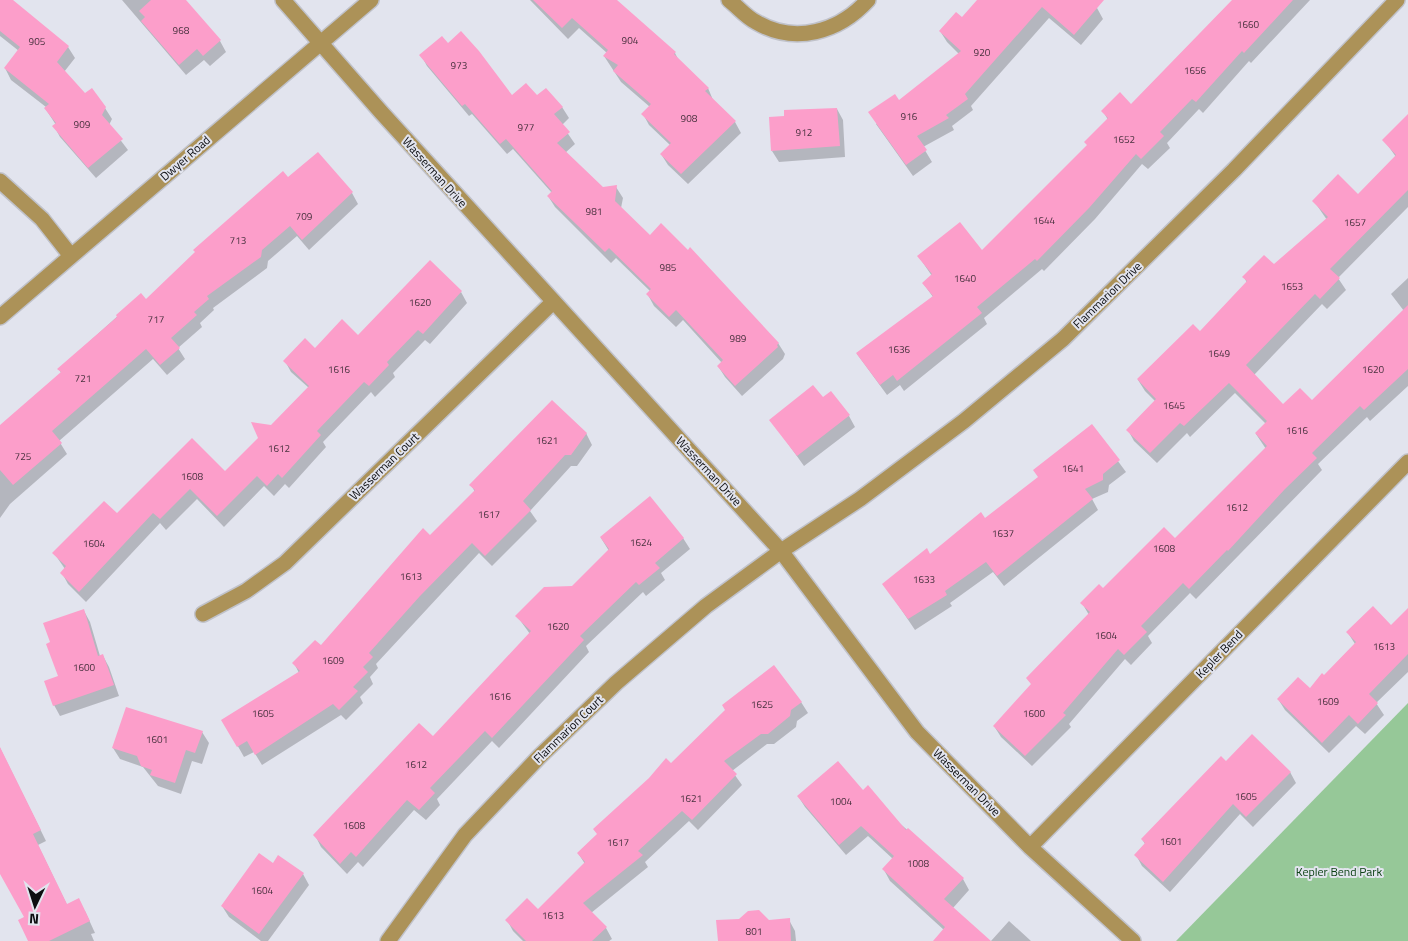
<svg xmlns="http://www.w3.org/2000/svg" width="1408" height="941" viewBox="0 0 1408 941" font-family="'Titillium Web',sans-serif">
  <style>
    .green { fill: #96c898 }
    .shadow { fill: #0003 }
    .building { fill: #fc9eca }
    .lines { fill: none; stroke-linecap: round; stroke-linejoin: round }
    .street-casing { stroke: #c0c2ca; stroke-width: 18 }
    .street { stroke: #ac9258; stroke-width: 15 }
    .labels { text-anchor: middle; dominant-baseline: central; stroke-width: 4; stroke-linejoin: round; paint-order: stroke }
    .number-label { font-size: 10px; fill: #48313e }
    .street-label { font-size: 12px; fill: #0c0d10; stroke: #e2e4ee }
    .park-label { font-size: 12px; fill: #0d4215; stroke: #e2e4ee }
  </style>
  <rect width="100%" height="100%" fill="#e2e4ee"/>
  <path class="green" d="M1408 703V941H1176Z"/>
  <path class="shadow" d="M7 0H10L68 47 75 58 64 72 84 95 105 108 112 119 109 125 128 150 96 178 60 137 54 126 56 125 45 108 46 107 11 80 5 68 19 51 0 36V8Z
    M122 0H185L220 41 226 52 210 66 204 60 186 75Z
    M530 0H615L675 53 679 61 708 88 713 100 735 122 741 133 688 184 668 165 661 154 670 145 649 125 643 114 650 107 621 82 604 56 607 53 579 28 568 39Z
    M979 0H1088L1097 8 1103 19 1081 45 1049 18 971 106 973 110 952 126 954 130 923 147 932 162 913 176 876 124 899 102 959 54 947 42 940 31 962 19Z
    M1233 0H1310L1251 63 1249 61 1203 113 1199 109 1167 143 1170 148 1148 169 1142 164 1095 219 1044 271 1042 269 984 318 987 324 904 391 900 385 887 395 857 354 933 297 923 283 932 276 919 257 981 252 1088 146 1108 120 1103 111 1131 105Z
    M448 44 512 97H537L562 107 569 118 562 125 575 144 565 153 602 189 616 187 623 198 621 208 650 237 778 343 785 354 783 359 742 396 725 377 718 366 722 363 683 320 676 327 654 306 648 295 651 292 616 258 611 263 555 207 548 196 552 193 513 149 507 154 472 114 469 116 427 66 421 55Z
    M837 109 843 120 845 157 779 162 772 151Z
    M1408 116V207L1338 278 1346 290 1327 309 1322 304 1254 375 1283 406 1312 402 1404 311 1391 294 1408 278V386L1370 421 1367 417 1318 464 1322 470 1196 599 1190 593 1148 636 1152 643 1131 665 1125 659 1069 724 1071 727 1032 766 1001 737 994 726 1032 685 1028 679 1089 615 1082 603 1176 540 1266 449 1256 434 1266 424 1235 393 1190 437 1187 433 1157 463 1134 441 1128 430 1156 402 1145 391 1138 380 1200 332 1247 283 1244 277 1273 266 1327 220 1314 201 1358 196 1396 157 1384 140Z
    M288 179 352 193 358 204 309 250 297 236 268 261 267 268 213 308 214 310 200 323 202 327 178 348 185 359 167 375 153 359 59 441 67 454 10 504 0 518V427L61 373 59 369 141 295 146 301Z
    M461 292 467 303 430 344 425 340 393 373 395 377 375 397 371 392 323 442 326 447 289 488 285 484 274 496 264 486 224 527 197 499 166 530 160 523 86 602 68 584 62 573 65 569 54 553 117 515 225 473 309 388 291 372 285 361 358 337Z
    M823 399 849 416 855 427 804 466 771 420Z
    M1092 426 1126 472 1109 485 1108 492 1092 499 1098 510 1004 586 993 572 950 603 952 606 915 630 884 584 985 520 1039 478Z
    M586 433 592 445 577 466H571L530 511 537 521 492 566 479 553 376 664 378 668 370 677 373 684 360 697 363 703 346 720 341 715 262 765 254 752 244 757 223 720 299 673 294 663 321 647 475 492 471 485Z
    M601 538H683L690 549 661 573 665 580 646 596 643 592 586 646 589 652 499 748 492 741 437 799 440 805 426 820 414 810 363 867 358 862 347 874 321 847 315 835 433 738 530 634 517 616 573 587 609 551Z
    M1408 609V672L1376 703 1384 715 1365 734 1356 726 1329 753 1285 710 1278 699 1310 690 1324 676 1355 644 1348 633 1391 627Z
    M84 611 90 622 100 656H103L109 667 119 696 60 716 54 705 59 677Z
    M801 702 808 713 797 721 796 727 774 744H767L732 771 742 785 698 830 689 821 645 862 648 867 591 913 606 928 612 939 609 941H523L513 931 507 920 538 911 585 864 578 853 671 765Z
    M202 732 209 743 202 764 192 761 181 794 158 786 143 767 120 759 113 748Z
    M0 748 46 841 38 845 67 905 85 911 95 933 91 934 94 941H29L26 918 0 871Z
    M1226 763 1290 772 1296 783 1253 827 1240 814 1170 892 1142 866 1136 855 1145 844 1142 839Z
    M863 791 963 879 969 890 953 908 989 941H941L944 930 890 881 884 870 893 859 868 836 846 855 805 807 798 796Z
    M273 865 303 874 309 885 268 941H261L229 917 222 906Z
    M789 920 795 931 796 941H719L768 921Z
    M1009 921 1031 941H991Z"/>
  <path class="building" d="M0 0H13L69 46 57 62 85 93 92 88 106 107 102 115 123 139 88 168 52 126 56 123 44 108 49 104 4 68 20 47 0 31Z
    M151 0H186L221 40 203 56 197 49 179 65 141 21 145 17 139 11Z
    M533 0H617L676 52 674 54 709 88 705 91 736 121 681 174 660 154 671 143 641 114 651 104 613 71 618 65 603 56 608 50 572 18 562 28Z
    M977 0H1104L1074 35 1042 7 965 94 968 99 946 115 949 118 917 136 927 150 906 165 868 112 895 94 899 100 961 51 939 31 956 12 962 17Z
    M1232 0H1293L1244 53 1242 51 1196 102 1192 99 1160 132 1164 136 1141 159 1136 154 1089 208 1037 261 1035 259 977 307 982 313 897 381 893 375 880 385 856 353 933 296 922 283 932 274 917 256 960 222 982 250 1087 145 1084 142 1108 118 1101 111 1120 92 1131 104Z
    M461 31 479 51 512 95 526 83 537 95 546 88 563 107 554 114 570 132 557 143 603 187 617 185 615 201 650 235 661 223 688 250 690 247 779 343 777 345 778 347 735 386 717 366 723 360 676 310 669 317 646 294 651 289 609 248 605 252 547 196 552 191 506 139 500 144 465 104 462 106 419 55 442 36 448 43Z
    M837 108 840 146 771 151 769 117 784 116V110Z
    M1408 114V190L1330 269 1340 278 1320 299 1315 294 1246 365 1283 404 1300 388 1312 400 1408 305V369L1364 410 1360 406 1312 453 1317 458 1285 489 1228 551 1227 550 1189 589 1183 583 1141 626 1147 632 1124 655 1118 649 1063 713 1066 715 1025 756 993 726 1031 684 1026 678 1090 612 1080 603 1099 584 1103 588 1164 527 1175 538 1267 446 1255 433 1267 421 1229 383 1184 426 1180 423 1150 453 1126 430 1156 399 1137 379 1193 324 1200 331 1247 281 1242 277 1264 255 1274 264 1328 217 1312 201 1338 174 1358 194 1396 155 1382 140Z
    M318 152 353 192 302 240 290 226 262 250 261 257 207 296 209 299 194 312 197 315 171 338 180 348 160 365 146 349 52 431 62 443 13 485 0 470V425L61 372 57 369 117 317 116 315 141 293 146 299 195 252 193 250 283 171 288 177Z
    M430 260 462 291 423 334 418 330 387 362 389 365 369 386 364 382 317 431 321 435 282 478 278 474 267 486 257 476 217 516 190 489 160 519 153 513 79 592 60 573 66 566 52 553 104 501 117 513 192 438 225 471 258 438 251 422 271 425 309 386 283 361 305 338 315 348 342 319 358 335Z
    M813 385 823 397 831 391 850 415 797 456 769 420Z
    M552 400 587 433 571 455H565L523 501 531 510 485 556 472 543 420 596 369 653 373 657 363 667 368 672 353 687 358 691 339 710 333 704 255 755 247 741 237 747 221 720 300 671 292 663 315 640 321 645 423 528 430 535 475 490 469 485Z
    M1092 424 1120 460 1103 474V480L1085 489 1093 499 997 576 986 562 945 591 947 595 908 619 882 584 927 548 930 554 981 512 985 518 1038 477 1033 470Z
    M650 496 684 538 655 563 660 568 639 585 636 582 580 636 584 640 492 738 485 731 430 788 435 793 419 810 407 800 356 857 351 852 340 864 313 835 419 723 433 736 531 631 515 616 544 587 572 586 609 549 600 537Z
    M1373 606 1391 625 1408 608V654L1369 694 1378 703 1358 724 1349 715 1322 743 1277 699 1298 677 1310 688 1322 673 1324 675 1356 642 1346 632Z
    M84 609 98 656 103 654 114 685 53 706 44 681 58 676 46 644 50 642 43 623Z
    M774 665 802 702 791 710 790 716 768 734H761L724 761 737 774 692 820 682 811 638 851 643 855 583 903 607 927 592 941H526L505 920 527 898 538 909 585 862 577 853 597 834 593 829 649 778 666 758 671 763 725 710 722 705Z
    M126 707 203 731 195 753 186 750 175 783 150 775 152 770 141 766 137 756 112 748Z
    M1252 734 1291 772 1246 817 1233 804 1163 882 1134 855 1145 843 1141 839 1221 756 1226 761Z
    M0 747 41 830 33 834 67 904 79 898 90 921 49 941H28L18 920 24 917 0 874Z
    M838 761 863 790 868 785 906 830 908 828 964 878 944 899 991 941H933L945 927 882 869 894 856 861 826 839 845 797 796Z
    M259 853 273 863 278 855 304 873 259 934 221 906Z
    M759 910 769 920 790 918 791 941H718L716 920 739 919 748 911Z"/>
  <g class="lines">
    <g class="street-casing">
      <path id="street" d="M283 0 381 112 781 551 917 732 1030 847 1133 941
        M729 0C738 7 746 17 756 22 795 45 839 32 868 0
        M0 181 42 219 71 256
        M0 317 371 0
        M203 614 246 591 285 563 553 302
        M1030 847 1408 462
        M388 941 465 835 539 757 616 683 706 606 781 551 860 499 964 421 1063 339 1234 170 1397 0"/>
    </g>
    <use href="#street" class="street"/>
  </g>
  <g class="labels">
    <g class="number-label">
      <text x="1248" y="24">1660</text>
      <text x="181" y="30">968</text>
      <text x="630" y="40">904</text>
      <text x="37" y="41">905</text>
      <text x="982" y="52">920</text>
      <text x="459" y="65">973</text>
      <text x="1195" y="70">1656</text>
      <text x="909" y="116">916</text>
      <text x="689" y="118">908</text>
      <text x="82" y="124">909</text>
      <text x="526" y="127">977</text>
      <text x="804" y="132">912</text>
      <text x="1124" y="139">1652</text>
      <text x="594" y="211">981</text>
      <text x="304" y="216">709</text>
      <text x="1044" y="220">1644</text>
      <text x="1355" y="222">1657</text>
      <text x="238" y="240">713</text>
      <text x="668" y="267">985</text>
      <text x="965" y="278">1640</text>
      <text x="1292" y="286">1653</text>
      <text x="420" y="302">1620</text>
      <text x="156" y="319">717</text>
      <text x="738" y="338">989</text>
      <text x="899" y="349">1636</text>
      <text x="1219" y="353">1649</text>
      <text x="339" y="369">1616</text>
      <text x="1373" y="369">1620</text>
      <text x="83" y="378">721</text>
      <text x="1174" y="405">1645</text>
      <text x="1297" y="430">1616</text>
      <text x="547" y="440">1621</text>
      <text x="279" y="448">1612</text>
      <text x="23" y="456">725</text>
      <text x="1073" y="468">1641</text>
      <text x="192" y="476">1608</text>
      <text x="1237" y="507">1612</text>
      <text x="489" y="514">1617</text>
      <text x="1003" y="533">1637</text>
      <text x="641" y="542">1624</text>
      <text x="94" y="543">1604</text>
      <text x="1164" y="548">1608</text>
      <text x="411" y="576">1613</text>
      <text x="924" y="579">1633</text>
      <text x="558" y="626">1620</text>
      <text x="1106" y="635">1604</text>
      <text x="1384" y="646">1613</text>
      <text x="333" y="660">1609</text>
      <text x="84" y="667">1600</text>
      <text x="500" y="696">1616</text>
      <text x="1328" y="701">1609</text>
      <text x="762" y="704">1625</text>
      <text x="263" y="713">1605</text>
      <text x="1034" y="713">1600</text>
      <text x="157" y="739">1601</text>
      <text x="416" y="764">1612</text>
      <text x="1246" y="796">1605</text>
      <text x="691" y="798">1621</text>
      <text x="841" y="801">1004</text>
      <text x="354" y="825">1608</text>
      <text x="1171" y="841">1601</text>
      <text x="618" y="842">1617</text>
      <text x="918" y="863">1008</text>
      <text x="262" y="890">1604</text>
      <text x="553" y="915">1613</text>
      <text x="754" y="931">801</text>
    </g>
    <g class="street-label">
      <text transform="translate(185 158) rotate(-41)">Dwyer Road</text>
      <text transform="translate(435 172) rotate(48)">Wasserman Drive</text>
      <text transform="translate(1107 295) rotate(-44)">Flammarion Drive</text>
      <text transform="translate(384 466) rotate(-44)">Wasserman Court</text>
      <text transform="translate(709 471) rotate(47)">Wasserman Drive</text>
      <text transform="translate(1219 654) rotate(-46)">Kepler Bend</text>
      <text transform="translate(568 729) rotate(-44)">Flammarion Court</text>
      <text transform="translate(967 782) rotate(45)">Wasserman Drive</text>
    </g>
    <g class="park-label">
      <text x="1339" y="871">Kepler Bend Park</text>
    </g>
  </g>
  <g transform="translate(35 906) rotate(184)" stroke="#e2e4ee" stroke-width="4" paint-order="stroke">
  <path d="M0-4L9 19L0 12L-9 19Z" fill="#0c0d10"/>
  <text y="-8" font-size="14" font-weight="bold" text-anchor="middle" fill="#0c0d10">N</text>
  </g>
</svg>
